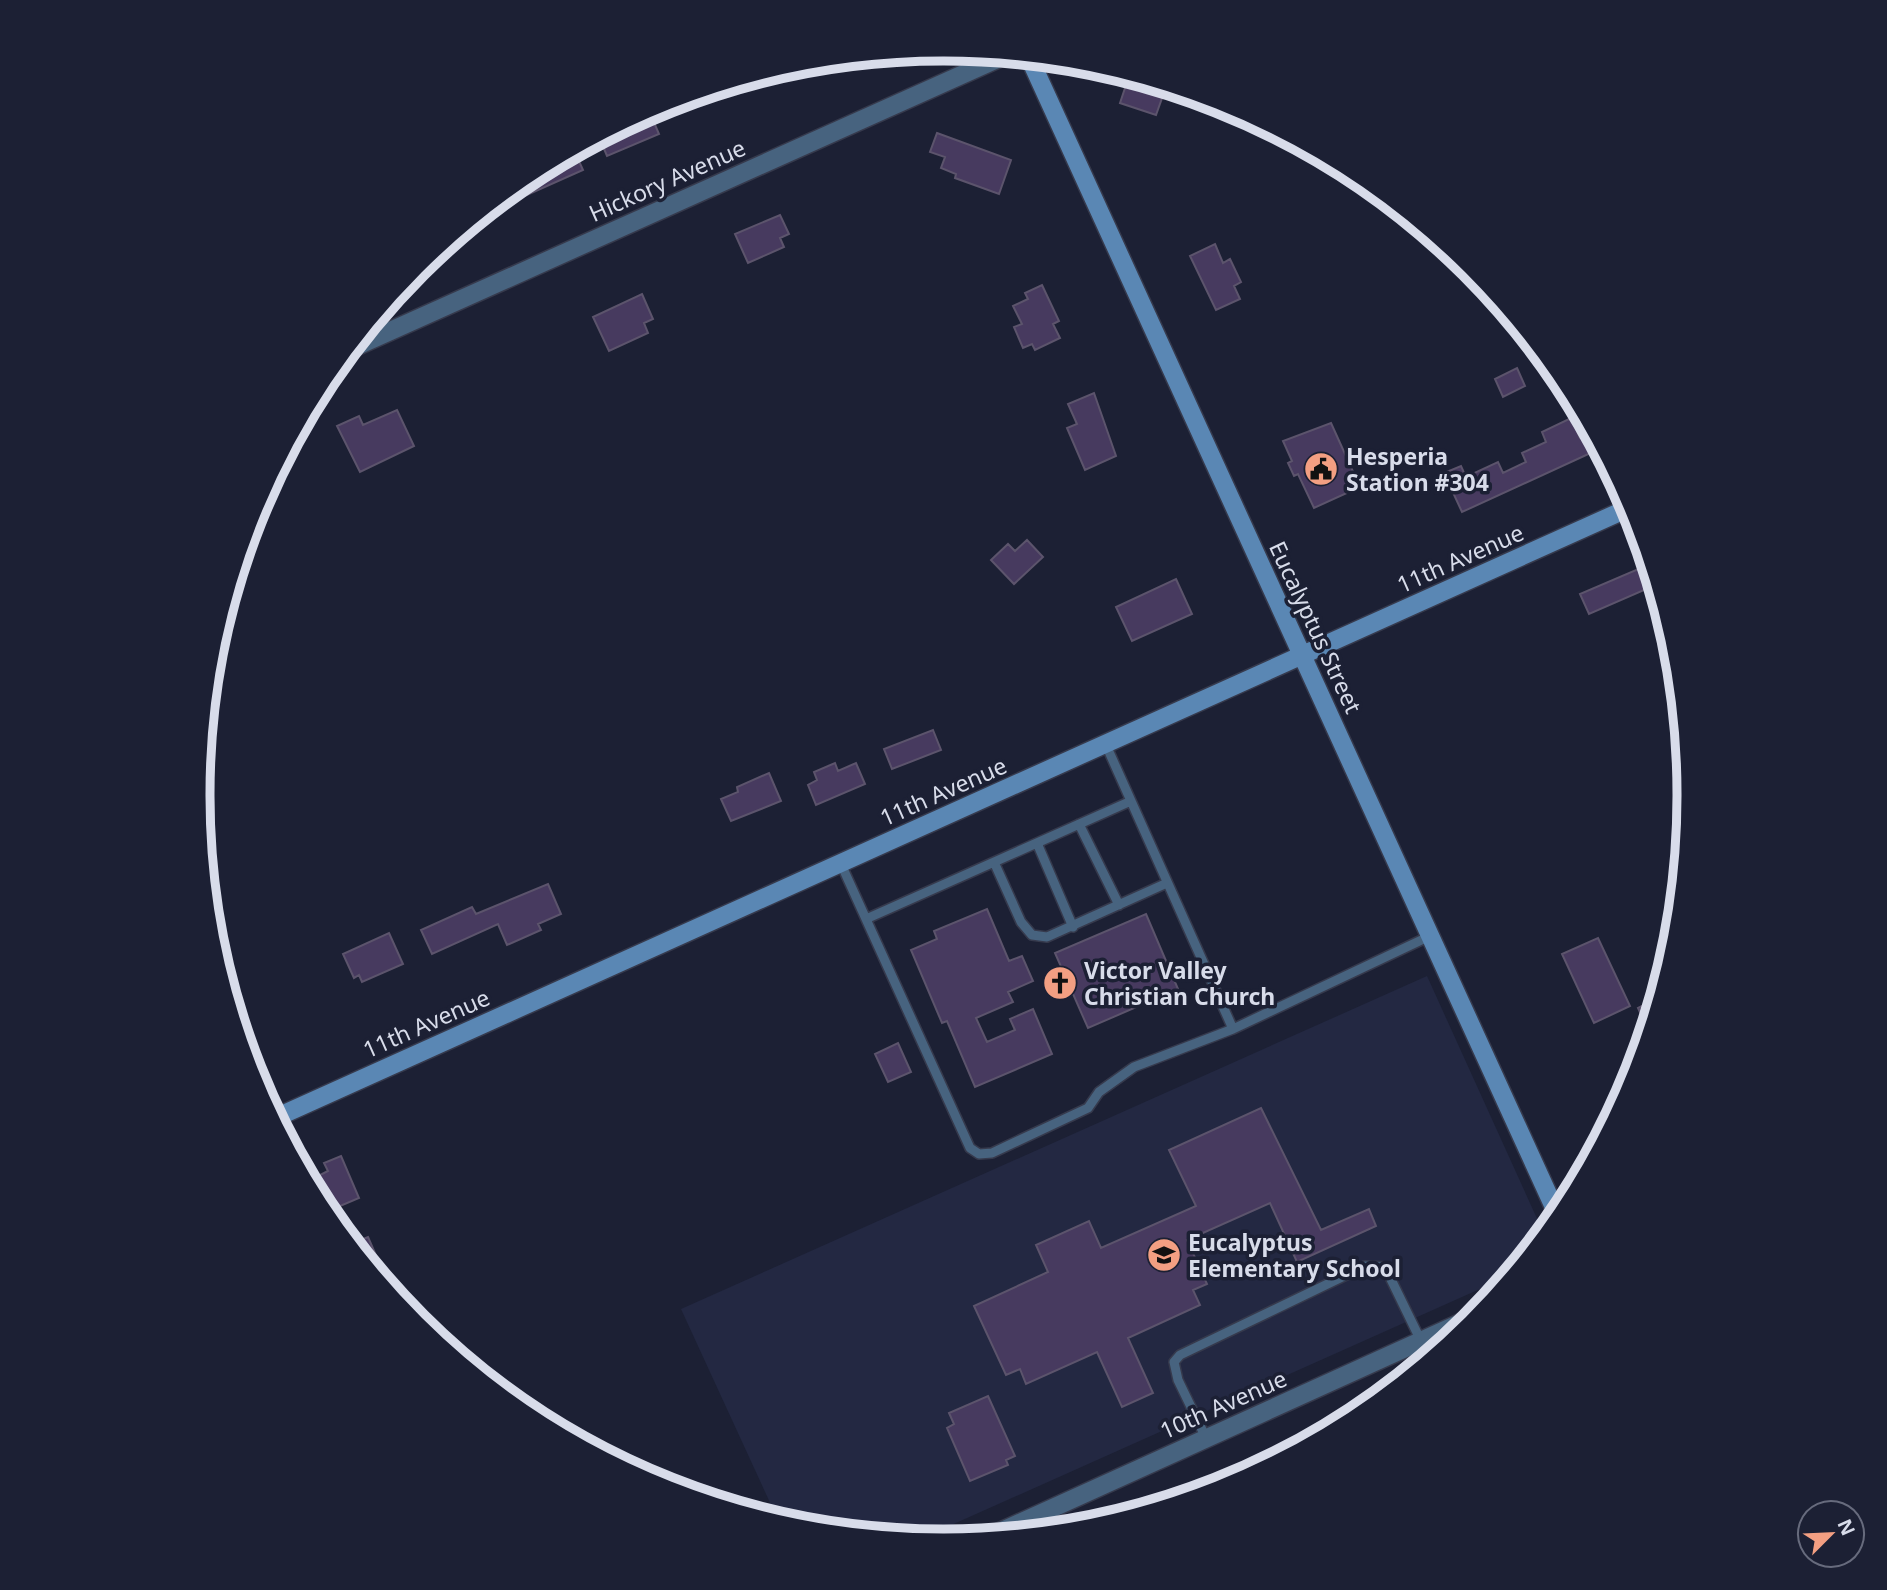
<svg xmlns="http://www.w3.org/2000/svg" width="1887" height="1590" viewBox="0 0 1887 1590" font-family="'Noto Sans',sans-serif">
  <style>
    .built { fill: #232842 }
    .building { fill: #473a5f; stroke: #5c546c; stroke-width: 2 }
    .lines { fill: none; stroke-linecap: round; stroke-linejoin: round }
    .service-casing { stroke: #363a4d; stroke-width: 12 }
    .minor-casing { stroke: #363a4d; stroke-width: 21 }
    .secondary-casing { stroke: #363a4d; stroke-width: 21 }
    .service { stroke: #47637f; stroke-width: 9 }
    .minor { stroke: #47637f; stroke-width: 18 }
    .secondary { stroke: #5a87b4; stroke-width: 18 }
    .labels { text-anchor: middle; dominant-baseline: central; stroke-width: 7; stroke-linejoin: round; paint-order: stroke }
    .street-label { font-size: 23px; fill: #d8dcea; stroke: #1c2034 }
    .poi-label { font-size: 23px; font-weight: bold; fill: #d8dcea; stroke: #1c2034; text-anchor: start }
    .rim { fill: none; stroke: #d8dcea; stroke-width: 9 }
  </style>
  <rect width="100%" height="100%" fill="#1c2034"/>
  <path class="built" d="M1427 976 1544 1234 1509 1276 920 1539 798 1527 778 1520 681 1309Z"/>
  <path class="building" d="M1129 76 1166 87 1156 115 1120 103Z
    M649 111 659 134 607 156 599 137Z
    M937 133 1011 160 999 194 955 178 956 174 941 168 945 157 930 152Z
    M574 150 583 170 493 210 490 206 529 175Z
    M780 215 789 234 780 238 784 247 748 263 735 234Z
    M1215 244 1223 263 1230 259 1241 282 1234 286 1240 299 1216 310 1190 256Z
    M1042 285 1059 321 1053 324 1060 338 1035 350 1032 344 1023 348 1014 327 1022 324 1013 306 1028 299 1025 293Z
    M642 294 653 319 644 323 648 333 609 351 593 317Z
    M1517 368 1525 386 1503 397 1495 379Z
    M1094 393 1116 456 1085 470 1067 428 1077 424 1068 404Z
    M397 410 414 446 360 472 337 426 359 416 363 425Z
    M1571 418 1580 438 1587 435 1595 451 1462 512 1444 473 1461 466 1466 477 1498 462 1503 473 1526 462 1522 453 1546 442 1542 432Z
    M1331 423 1360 487 1314 508 1298 474 1294 476 1288 463 1292 461 1283 441Z
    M1027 540 1043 557 1014 584 991 560 1008 544 1015 551Z
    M1643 567 1651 587 1589 614 1580 594Z
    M1176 579 1192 614 1132 641 1116 607Z
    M933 730 941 750 892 769 884 749Z
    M835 763 838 771 856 763 865 784 816 805 808 785 817 780 814 772Z
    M769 773 781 801 731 821 721 799 738 792 737 787Z
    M548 884 561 914 538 924 541 930 507 945 498 924 432 954 421 930 472 907 476 914Z
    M987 909 1009 961 1022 956 1033 981 1008 992 1013 1002 976 1018 987 1042 1015 1030 1010 1019 1033 1009 1052 1054 975 1087 947 1021 942 1023 911 950 937 939 934 931Z
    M1146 914 1178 989 1088 1028 1055 953Z
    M389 933 403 964 362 982 359 975 354 978 343 954Z
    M1598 938 1630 1006 1594 1023 1562 954Z
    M1658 998 1654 1012 1648 1030 1638 1008Z
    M898 1043 911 1072 888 1082 875 1054Z
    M1261 1108 1321 1230 1369 1209 1376 1226 1297 1262 1270 1203 1187 1240 1207 1284 1193 1290 1200 1305 1128 1338 1153 1393 1122 1407 1097 1352 1026 1384 1020 1369 1006 1375 974 1306 1048 1272 1036 1245 1089 1221 1101 1248 1196 1206 1169 1150Z
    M341 1156 359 1198 326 1212 310 1184 317 1181 316 1177 328 1171 324 1163Z
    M368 1237 387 1281 384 1283 351 1244Z
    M988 1396 1015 1456 1006 1460 1008 1465 970 1481 947 1428 954 1424 949 1413Z"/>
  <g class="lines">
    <g class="service-casing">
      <path id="service" d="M1106 745 1233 1029
        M1079 824 1119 905
        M1037 843 1073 927
        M994 862 1021 922 1032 935 1047 937 1167 883
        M841 864 965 1137 970 1148 979 1154 992 1153 1088 1108 1099 1092 1134 1067 1233 1029 1430 936
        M866 919 1131 801
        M1206 1438 1178 1380 1174 1362 1180 1355 1365 1266 1385 1267 1421 1341"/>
    </g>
    <g class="minor-casing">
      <path id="minor" d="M348 350 1006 55
        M991 1536 1476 1316"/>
    </g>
    <g class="secondary-casing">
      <path id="secondary" d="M1029 57 1558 1216
        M275 1118 1631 507"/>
    </g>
    <use href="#service" class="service"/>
    <use href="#minor" class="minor"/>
    <use href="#secondary" class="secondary"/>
  </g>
  <defs>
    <g id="civic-disc" transform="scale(1.75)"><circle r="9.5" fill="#f39f82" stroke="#1c2034"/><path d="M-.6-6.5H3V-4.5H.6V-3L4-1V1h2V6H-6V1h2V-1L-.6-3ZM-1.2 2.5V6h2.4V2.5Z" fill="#111"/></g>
    <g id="church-disc" transform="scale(1.75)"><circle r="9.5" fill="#f39f82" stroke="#1c2034"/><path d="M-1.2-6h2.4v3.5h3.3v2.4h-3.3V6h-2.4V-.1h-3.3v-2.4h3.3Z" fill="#111"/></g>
    <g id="school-disc" transform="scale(1.75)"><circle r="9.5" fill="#f39f82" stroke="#1c2034"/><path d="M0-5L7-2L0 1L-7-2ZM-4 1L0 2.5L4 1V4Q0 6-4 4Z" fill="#111"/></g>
  </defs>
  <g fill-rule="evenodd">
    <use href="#civic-disc" x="1321" y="469"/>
    <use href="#church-disc" x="1060" y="983"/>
    <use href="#school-disc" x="1164" y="1255"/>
  </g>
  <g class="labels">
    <g class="street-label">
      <text transform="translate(667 180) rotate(-24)">Hickory Avenue</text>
      <text transform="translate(1460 558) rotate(-24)">11th Avenue</text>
      <text transform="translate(1316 627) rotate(65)">Eucalyptus Street</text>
      <text transform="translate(943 791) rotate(-24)">11th Avenue</text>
      <text transform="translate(426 1023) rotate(-24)">11th Avenue</text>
      <text transform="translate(1223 1404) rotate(-24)">10th Avenue</text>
    </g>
    <g class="poi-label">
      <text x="1346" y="456">Hesperia<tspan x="1346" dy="26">Station #304</tspan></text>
      <text x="1084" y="970">Victor Valley<tspan x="1084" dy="26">Christian Church</tspan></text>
      <text x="1188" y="1242">Eucalyptus<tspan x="1188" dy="26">Elementary School</tspan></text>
    </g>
  </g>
  <path d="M0 0H1887V1590H0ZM943 61H944A733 733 0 0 1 1677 794V796A733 733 0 0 1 944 1529H943A733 733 0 0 1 210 796V794A733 733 0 0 1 943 61Z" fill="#1c2034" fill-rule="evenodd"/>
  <path class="rim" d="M943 61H944A733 733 0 0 1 1677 794V796A733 733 0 0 1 944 1529H943A733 733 0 0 1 210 796V794A733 733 0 0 1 943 61Z"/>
  <g transform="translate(1831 1534) rotate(66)"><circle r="33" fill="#1c2034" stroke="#676b7d" stroke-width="2"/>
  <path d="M0-5L12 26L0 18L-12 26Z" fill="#f39f82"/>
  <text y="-10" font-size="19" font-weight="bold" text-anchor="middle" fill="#d8dcea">N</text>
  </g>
</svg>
